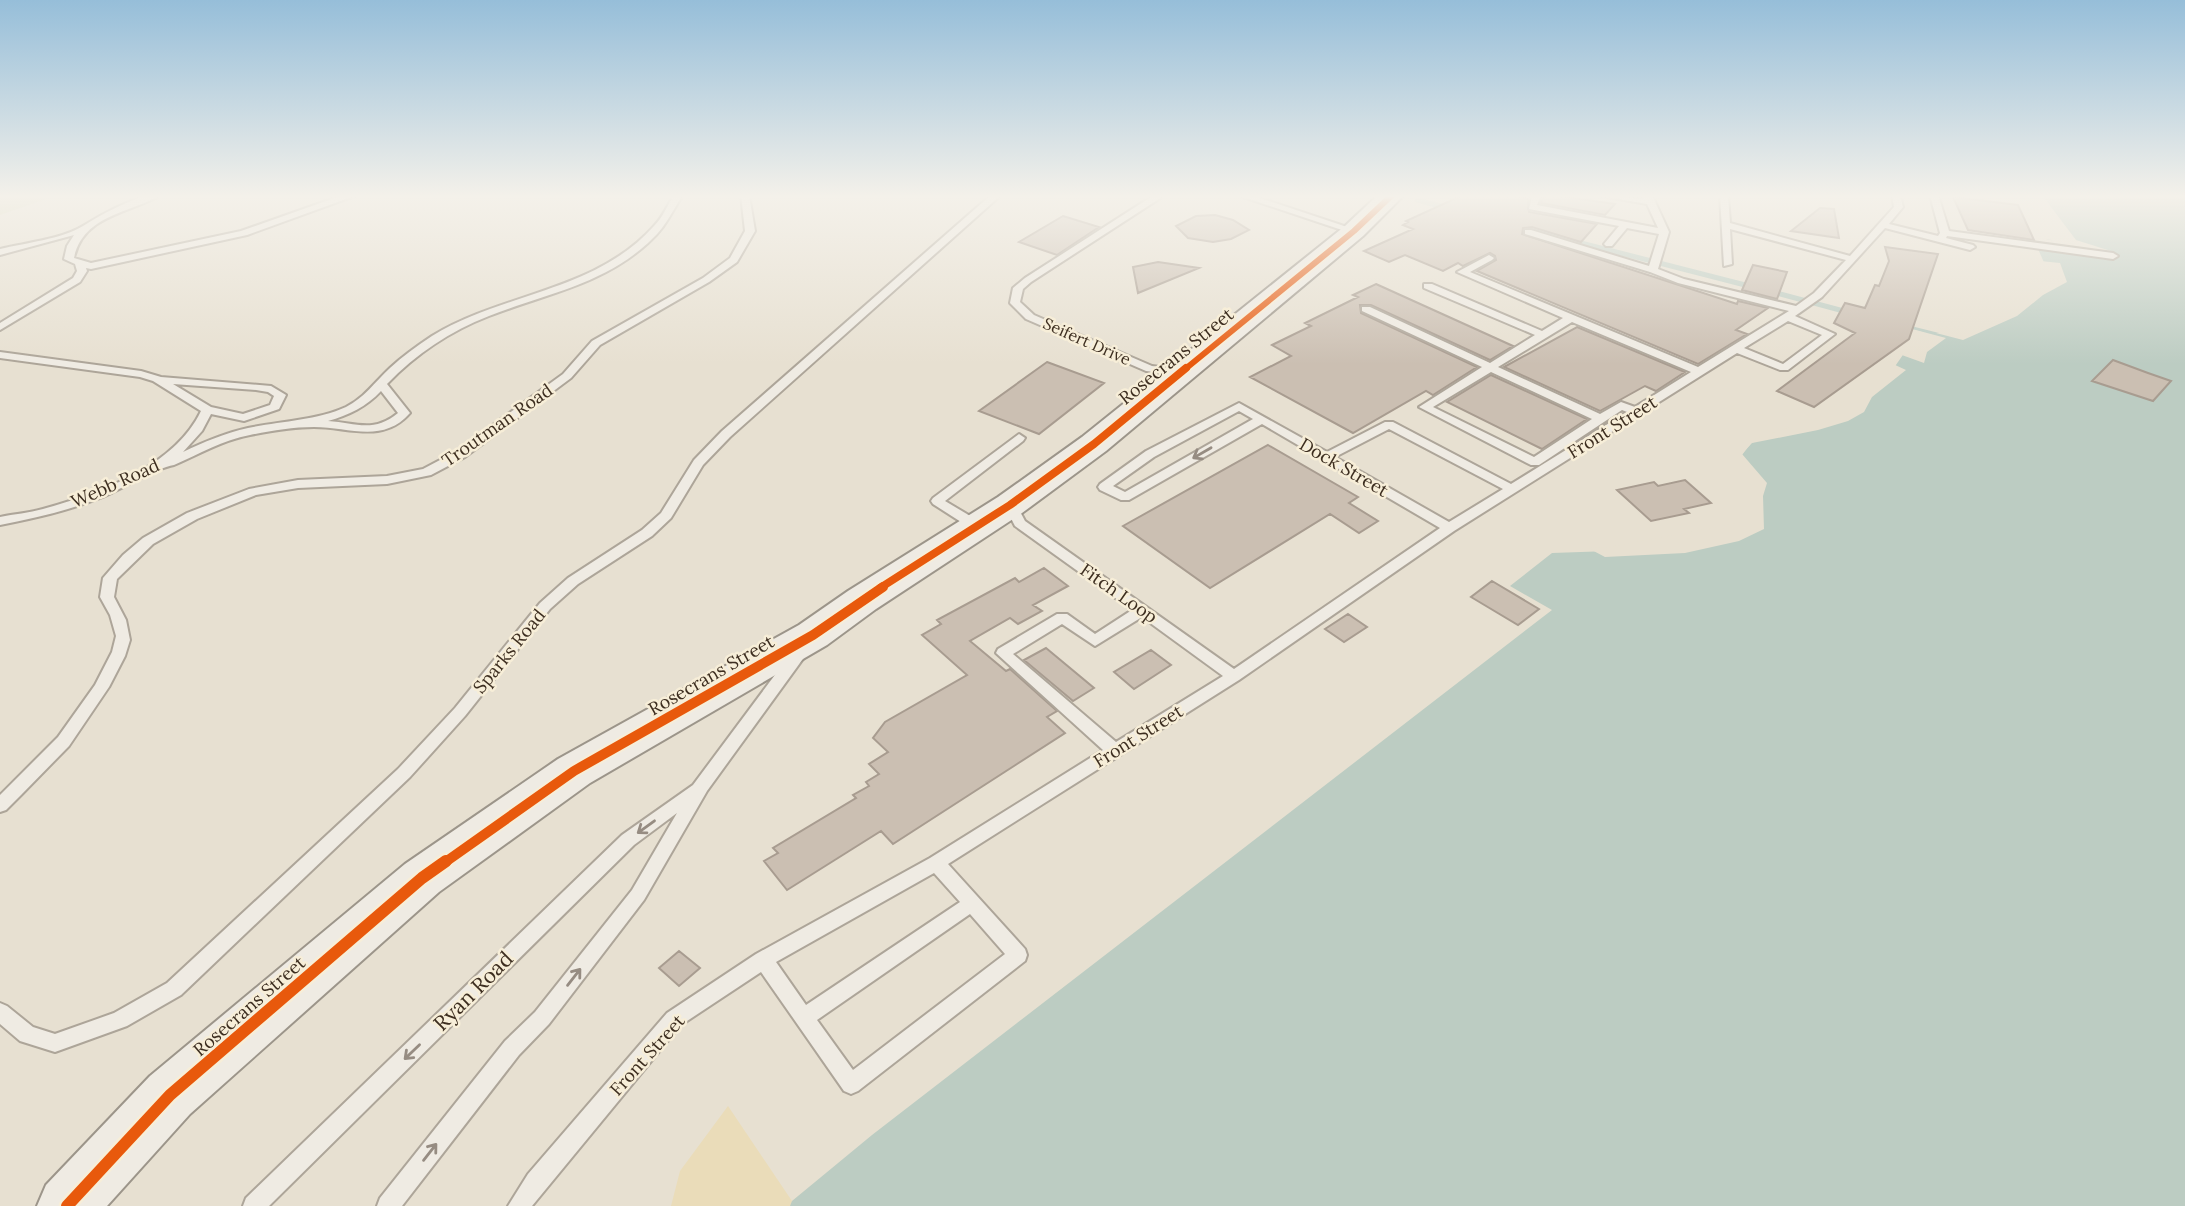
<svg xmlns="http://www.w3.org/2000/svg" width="2185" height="1206" viewBox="0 0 2185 1206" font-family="Lora,serif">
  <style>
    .green { fill: #d6d7b3 }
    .sand { fill: #eadcb9 }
    .water { fill: #bcccc2 }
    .pier { fill: #e7e0d1 }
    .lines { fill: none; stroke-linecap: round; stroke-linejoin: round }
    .stream { stroke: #bcccc2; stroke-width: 5 }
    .building { fill: #cbbfb2; stroke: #a89c90; stroke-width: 2 }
    .lane-casing { stroke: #ada599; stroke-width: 4 }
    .secondary-casing { stroke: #9c958a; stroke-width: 4 }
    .lane { fill: #efebe3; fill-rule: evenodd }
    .secondary { fill: #efebe3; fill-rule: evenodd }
    .cycleway-far3-casing { stroke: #f7eed8; stroke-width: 10 }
    .cycleway-far2-casing { stroke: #f7eed8; stroke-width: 11 }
    .cycleway-far1-casing { stroke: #f7eed8; stroke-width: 14 }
    .cycleway-casing { stroke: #f7eed8; stroke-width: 17 }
    .cycleway-far3 { stroke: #e8590c; stroke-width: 6 }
    .cycleway-far2 { stroke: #e8590c; stroke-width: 8 }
    .cycleway-far1 { stroke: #e8590c; stroke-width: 10 }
    .cycleway { stroke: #e8590c; stroke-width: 12 }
    .oneway { stroke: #968c82 }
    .labels { text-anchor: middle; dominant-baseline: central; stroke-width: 5; stroke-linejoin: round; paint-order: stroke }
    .far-street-label { font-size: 16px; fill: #3d2e20; stroke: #f7eed8 }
    .street-label { font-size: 18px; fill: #3d2e20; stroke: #f7eed8 }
    .near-street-label { font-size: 21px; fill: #3d2e20; stroke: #f7eed8 }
  </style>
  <rect width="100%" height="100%" fill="#e7e0d1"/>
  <path class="green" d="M0 195H46L49 198 0 215Z"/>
  <path class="sand" d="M1068 984 995 1206H671L680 1171 728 1106 792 1201Z"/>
  <path class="water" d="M2025 195H2185V1206H790L792 1201 872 1135 1552 610 1510 586 1552 553 1610 551 1745 525 1765 486 1742 455 1751 443 1818 421 1889 375 1907 349 1925 333 1896 325 1899 323 1947 335 2049 274 2035 242 2053 244 2051 240 2046 239Z"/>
  <path class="pier" d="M2021 195H2042L2076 240 2114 252 2116 255 2053 245 2051 240 2042 238Z
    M2040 261 2060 263 2067 282 2043 295 2017 316 1963 340 1936 333 1946 332 2009 297 2045 273Z
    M1912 329 1946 338 1927 352 1924 363 1899 354 1918 335 1911 333Z
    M1893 364 1906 370 1872 397 1864 412 1848 421 1818 430 1752 443 1742 454 1767 483 1763 496 1764 529 1739 541 1685 553 1605 557 1588 548 1610 547 1743 522 1761 486 1739 455 1749 441 1817 418 1887 373Z"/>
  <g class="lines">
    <path class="stream" d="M1417 200 1448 208
      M1515 226 1753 287
      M1769 291 1851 313"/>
  </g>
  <path class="building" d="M1463 195H1512L1528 199 1529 212 1597 224 1581 242 1532 227 1523 228 1522 234 1737 304 1738 301 1768 308 1736 330 1747 334 1698 364 1477 271 1496 260 1495 256 1490 253 1463 266 1458 263 1443 271 1405 255 1389 262 1364 251 1413 229 1403 225 1408 222 1406 221Z
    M1544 195H1552L1615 204 1605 215 1541 203Z
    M1953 197 2018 205 2034 240 1968 230Z
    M1820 208 1834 209 1839 238 1791 231Z
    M1215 215 1233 220 1249 230 1231 239 1213 242 1188 238 1176 226 1196 216Z
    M1063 216 1099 227 1057 255 1019 242Z
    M1885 247 1938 254 1909 339 1814 407 1777 391 1855 333 1834 323 1845 303 1865 308 1875 285 1879 286 1889 261Z
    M1158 262 1199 268 1138 293 1133 267Z
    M1753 265 1787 272 1777 299 1742 290Z
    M1376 284 1513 346 1490 360 1371 305H1360L1361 313 1477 367 1433 395 1426 391 1353 433 1250 377 1291 356 1272 345 1311 326 1305 323 1358 297 1353 295Z
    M1577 327 1685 372 1656 391 1645 386 1600 411 1504 367Z
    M2113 360 2148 373 2171 381 2153 401 2092 381Z
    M1047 362 1104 383 1039 434 979 411Z
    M1491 375 1587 419 1542 449 1447 402Z
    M1268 445 1358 497 1349 503 1378 521 1359 533 1330 514 1210 588 1123 526Z
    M1685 480 1711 503 1684 509 1689 513 1651 521 1617 490 1654 482 1658 486Z
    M1044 568 1068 586 1033 605 1042 611 1018 624 1010 618 970 641 1006 671 1010 669 1057 711 1047 717 1065 733 893 844 881 831 787 890 764 861 778 853 773 848 856 798 853 795 869 786 866 782 879 774 869 764 888 752 873 738 885 722 967 675 922 635 941 624 937 620 1015 578 1019 582Z
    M1492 581 1539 609 1518 625 1471 597Z
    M1348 614 1367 627 1344 642 1325 629Z
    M1046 648 1094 688 1073 701 1024 660Z
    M1151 650 1171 665 1134 689 1114 672Z
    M679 951 700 968 679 986 659 968Z"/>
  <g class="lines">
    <g class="lane-casing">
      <path id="lane" d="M147 195H161C130 213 83 215 74 258L91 263 241 231 343 195H357L247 235 91 269 86 268 87 271 80 282 0 330V323L73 278 77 271 75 264 64 259 67 246 74 235 0 255V249C25 243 62 239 83 226 104 213 123 203 147 195Z
        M674 195H683C670 214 667 226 648 243 602 285 545 294 489 316 450 331 416 354 387 384L410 413C383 444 349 427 314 427 292 427 271 431 250 435 223 440 199 454 174 465 155 468 122 489 100 498 67 511 35 518 0 525V517C14 514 29 513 43 509 100 493 174 467 201 411L153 381 140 377 0 358V352L141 371 161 377 271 386 286 395 279 409 244 421 211 414 202 431 183 452C204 442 225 433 248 428 280 421 315 421 346 407 364 398 375 382 390 368 403 356 417 346 432 336 504 292 595 292 654 226 663 217 667 206 674 195ZM173 384 256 390 268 392 274 396 270 405 243 414 211 407ZM381 391 398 413C374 433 356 423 328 421 349 415 366 407 381 391Z
        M741 195H749L755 231 737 262 709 282 600 345 571 378 465 457 431 475 387 484 298 488 256 495 197 519 153 544 117 579 114 597 126 620 130 640 125 656 109 687 69 746 22 794 6 810 0 812V795L58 737 95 685 112 652 116 636 110 615 100 597 103 578 123 555 143 538 187 513 249 489 298 480 387 476 423 469 457 451 563 374 592 341 703 278 730 258 745 231Z
        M991 195H1001L730 437 703 465 671 518 652 536 578 584 550 609 465 716 410 777 181 995 127 1026 55 1052 20 1041 0 1024V1003L7 1006 33 1027 55 1034 114 1013 167 983 398 769 455 708 540 603 568 578 642 530 661 513 694 460 722 431Z
        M1154 195H1165L1031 282 1023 289 1020 302 1034 315 1152 366 1185 370 1187 372 1181 375 1146 371 1026 319 1010 303 1013 288 1025 278Z
        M1237 195H1251L1359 231 1351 233Z
        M1532 195H1541L1537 205 1658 228 1647 204 1596 195 1644 199 1643 195H1652L1669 232 1658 269 1684 279 1796 306 1814 293 1846 260 1730 229 1732 264 1724 266 1720 195H1728L1730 223 1850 256 1894 207 1892 195H1900L1903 207 1889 224 1938 236 1940 233 1930 195H1938L1949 231 2113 253 2118 256 2113 259 1947 236 1946 238 1973 245 1975 247 1970 250 1885 228 1822 297 1795 316 1835 334 1788 370H1780L1737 353 1454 531 1239 680 948 864 1025 949 1027 955 1025 961 858 1091 851 1094 844 1091 761 972 681 1025 532 1206H508L528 1174 667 1013 756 954 930 858 1103 750 996 653 998 649 1057 614H1067L1095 634 1132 610 1015 526 1004 505 1005 502H1015L1025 521 1234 669 1440 528 1262 424 1129 500H1121L1100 490 1098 487 1100 484 1146 451 1239 403 1327 452 1385 422H1393L1511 484 1627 412 1622 410 1539 465H1531L1419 407 1482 367 1362 311V307H1370L1490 363 1535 335 1424 288V284H1432L1542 331 1563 318 1457 272 1489 255 1494 258 1492 260 1470 272 1698 367 1789 311 1678 283 1650 272 1525 234V230H1531L1649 266 1659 234 1627 228 1612 246H1606L1604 244 1619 226 1529 209ZM1788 321 1822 335 1783 364 1744 348ZM1572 322 1691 372 1635 407 1621 402 1600 414 1498 367ZM1491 372 1592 419 1534 457 1433 407ZM1239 411 1253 419 1125 492 1113 486 1154 457ZM1389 429 1503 489 1449 522 1335 457ZM1142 617 1223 676 1116 742 1013 654 1062 624 1095 646ZM934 873 960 902 806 1005 776 962ZM970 914 1005 954 853 1070 817 1020Z
        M1019 434 1025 438 1023 441 945 501 982 523 984 526 982 529H972L933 504 931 501 933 498Z
        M800 647 805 648 807 652 805 656 707 791 644 900 549 1024 519 1055 402 1206H377L380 1198 505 1041 535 1012 632 890 677 813 634 845 269 1206H243L246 1198 622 835 693 785 795 648Z"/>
    </g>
    <g class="secondary-casing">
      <path id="secondary" d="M1378 195H1404L1363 236 1106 451 1022 513 876 609 827 645 590 783 439 892 190 1114 107 1206H37L46 1185 150 1076 405 864 558 759 799 625 848 591 998 497 1082 437 1345 226Z"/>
    </g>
    <use href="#lane" class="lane"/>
    <use href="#secondary" class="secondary"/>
    <g class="cycleway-far3-casing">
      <path id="cycleway-far3" d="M1184 370 1354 231 1392 195"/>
    </g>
    <g class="cycleway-far2-casing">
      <path id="cycleway-far2" d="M880 588 1010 505 1094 444 1186 368"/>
    </g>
    <g class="cycleway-far1-casing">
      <path id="cycleway-far1" d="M444 863 574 771 813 635 883 587"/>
    </g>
    <g class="cycleway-casing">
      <path id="cycleway" d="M67 1206 170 1095 422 878 446 861"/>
    </g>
    <use href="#cycleway-far3" class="cycleway-far3"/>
    <use href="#cycleway-far2" class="cycleway-far2"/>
    <use href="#cycleway-far1" class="cycleway-far1"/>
    <use href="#cycleway" class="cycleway"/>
  </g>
  <defs><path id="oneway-shaft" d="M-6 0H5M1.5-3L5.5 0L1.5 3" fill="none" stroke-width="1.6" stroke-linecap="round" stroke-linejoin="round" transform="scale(1.75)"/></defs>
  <g class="oneway">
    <use href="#oneway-shaft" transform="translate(1202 453) rotate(150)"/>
    <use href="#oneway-shaft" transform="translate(646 827) rotate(144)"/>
    <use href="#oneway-shaft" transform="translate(574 977) rotate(-52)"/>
    <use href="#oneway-shaft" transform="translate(412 1052) rotate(136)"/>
    <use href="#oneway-shaft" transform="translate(430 1152) rotate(-52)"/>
  </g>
  <linearGradient id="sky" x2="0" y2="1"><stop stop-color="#96bed9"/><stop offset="0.54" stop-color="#f4f1ea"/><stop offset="1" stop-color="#f4f1ea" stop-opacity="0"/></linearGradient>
  <rect width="2185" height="364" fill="url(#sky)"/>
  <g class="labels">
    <g class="far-street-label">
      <text transform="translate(1087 341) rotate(24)">Seifert Drive</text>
    </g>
    <g class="street-label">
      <text transform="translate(1176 356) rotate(-39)">Rosecrans Street</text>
      <text transform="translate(497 425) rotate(-35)">Troutman Road</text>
      <text transform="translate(1612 427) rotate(-32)">Front Street</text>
      <text transform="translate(1344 467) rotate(30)">Dock Street</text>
      <text transform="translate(115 483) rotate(-24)">Webb Road</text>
      <text transform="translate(1119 593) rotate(35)">Fitch Loop</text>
      <text transform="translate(509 651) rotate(-51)">Sparks Road</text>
      <text transform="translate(711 675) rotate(-30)">Rosecrans Street</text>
      <text transform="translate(1138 736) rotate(-32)">Front Street</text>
      <text transform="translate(249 1006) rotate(-41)">Rosecrans Street</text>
      <text transform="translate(647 1055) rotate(-48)">Front Street</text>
    </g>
    <g class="near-street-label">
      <text transform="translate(473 991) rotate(-45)">Ryan Road</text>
    </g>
  </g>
</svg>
